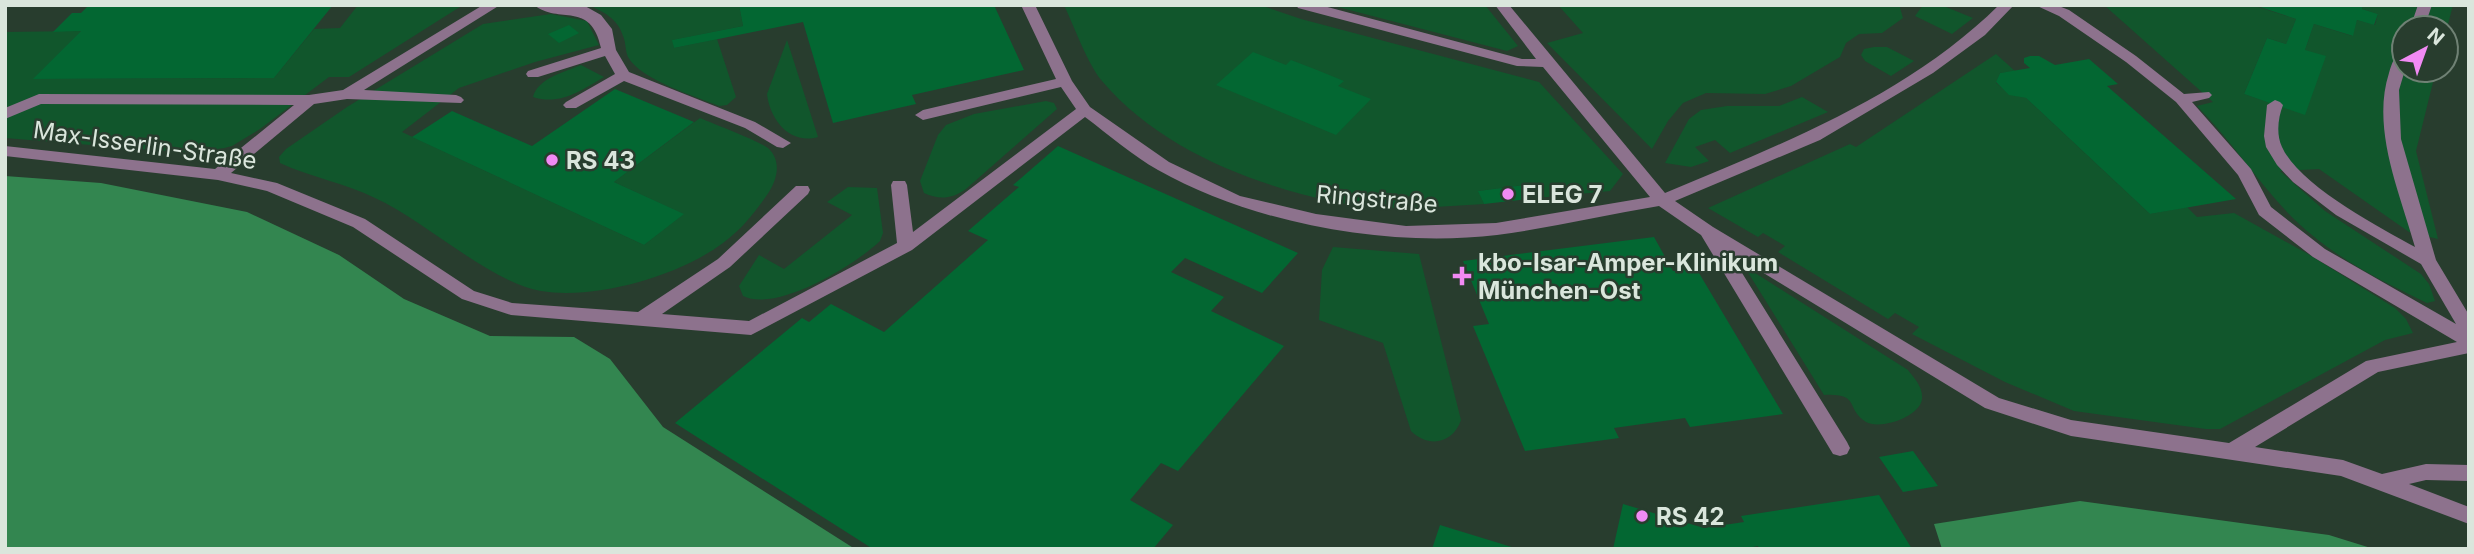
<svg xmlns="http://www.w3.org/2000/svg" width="2474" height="554" viewBox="0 0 2474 554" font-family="Inter,sans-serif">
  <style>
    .green { fill: #11562c }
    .forest { fill: #338650 }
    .building { fill: #036732 }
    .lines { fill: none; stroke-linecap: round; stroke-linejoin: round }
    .minor { fill: #8d728d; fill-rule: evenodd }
    .poi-dot { fill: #f18af4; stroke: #283d2e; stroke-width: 2.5 }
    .labels { text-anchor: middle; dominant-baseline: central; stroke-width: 5; stroke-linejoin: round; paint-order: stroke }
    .street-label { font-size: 24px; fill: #dae6dc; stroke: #283d2e }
    .poi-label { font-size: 24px; font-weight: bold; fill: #dae6dc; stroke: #283d2e; text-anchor: start }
  </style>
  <rect width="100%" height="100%" fill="#283d2e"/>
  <path class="green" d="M358 5H463L349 77H329L260 129 232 146 202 154 5 138V32L81 31 34 79 274 78 314 29 340 28Z
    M588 5H739L743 26 673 40 674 48 717 39 736 97 727 105 719 106C695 96 641 80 628 57 625 51 626 42 623 36 618 19 603 11 588 5Z
    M1064 5H1260L1301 19 1539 82 1623 174 1610 191 1538 198 1531 184 1479 191 1484 204C1434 207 1380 212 1330 201 1248 183 1158 147 1102 81 1088 65 1074 26 1064 5Z
    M1330 5H1485L1518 46 1507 51Z
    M1558 5H1901L1900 8 1903 18 1882 33 1859 34 1846 43 1840 57 1791 86 1765 94 1706 93 1683 103 1668 121 1652 149 1547 43 1583 33Z
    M1923 5H1947L1946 7 1973 18 1952 34 1915 16Z
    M2104 5H2252L2296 19 2286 44 2267 38 2244 94 2305 114V50L2314 24 2352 36 2357 20 2375 25 2378 14 2362 9 2363 5H2453L2446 32V28H2404V70H2436L2416 151 2438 239 2409 232 2319 169 2280 171 2325 211 2421 274 2429 284 2435 301 2427 303C2377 279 2326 253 2287 212 2255 178 2230 139 2197 106L2213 102Z
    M551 14 587 21 599 45 535 62 459 88 402 132 644 245 683 214 614 182 700 118C714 124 759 141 768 148 782 161 777 179 769 192 756 211 742 229 723 243 679 276 596 300 541 291 489 282 426 221 375 198 345 183 310 177 280 163L279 157 286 149 347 107 483 24Z
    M787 40 818 137C790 145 770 120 767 94Z
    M1874 47H1887L1914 61 1891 76 1865 61 1861 55 1864 49Z
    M1996 54 2015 71 2000 73 1996 83 2009 94 2026 98 2150 214 2187 207 2197 217 2234 213 2308 254 2395 308 2406 319 2413 333 2385 340 2220 429H2206L2074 411 2005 382 1912 334 1919 327 1895 313 1888 319 1778 252 1785 246 1763 233 1758 237 1708 208 1850 144 1856 147Z
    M581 65 604 77C582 90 560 106 533 97 538 78 565 72 581 65Z
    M1802 97 1828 112 1730 153 1715 140 1695 147 1709 161 1691 167 1665 163 1689 119 1701 110 1727 106H1779Z
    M1046 101 1054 103 1057 109 966 189C952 199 939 200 924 193L920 181 938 135 946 125 974 114Z
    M848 187 877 188 883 233 880 241C855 265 777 313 743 296L739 286 759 255 784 269 852 215 827 202Z
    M1333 247 1419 254 1461 420C1453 444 1428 448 1411 431L1383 343 1319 320 1322 270Z
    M1744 266 1908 370C1915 379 1923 387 1922 399 1920 417 1880 430 1866 422 1845 409 1861 393 1824 395Z"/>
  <path class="forest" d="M5 176 101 183 247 212 339 255 404 299 490 336 574 337 610 359 663 427 855 549H5Z
    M2080 501 2329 535 2374 549H1942L1934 524Z"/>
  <path class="building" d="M89 5H333L274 78 33 79 81 31 53 32 72 13H81Z
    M739 5H994L1024 70 912 95 916 104 833 123 803 22 674 48 672 40 743 26Z
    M2254 5H2363L2362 9 2378 14 2374 25 2357 20 2353 36 2314 24 2305 50 2326 56 2305 115 2244 94 2267 38 2286 44 2296 19Z
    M569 25 579 33 559 43 548 34Z
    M1253 52 1286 65 1291 60 1317 70 1344 81 1338 86 1371 99 1336 135 1216 85Z
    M2030 56H2039L2055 65 2089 59 2118 84 2107 86 2236 199 2150 214 2026 98 2009 95 1996 82 2000 73 2030 68 2024 63V58Z
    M615 89 694 122 614 182 684 214 644 245 412 137 452 111 532 146Z
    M1058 146 1298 253 1262 293 1185 258 1171 272 1224 297 1211 311 1284 346 1178 471 1161 463 1130 500 1173 525 1153 549H873L675 423 802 318 809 322 831 304 884 332 988 240 968 231 1019 187 1013 185Z
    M1531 184 1538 198 1484 204 1478 191Z
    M1654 237 1673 271 1696 268 1783 414 1690 427 1685 418 1614 428 1619 438 1525 451 1473 326 1489 324 1463 261Z
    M1913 451 1938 486 1903 492 1879 457Z
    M1879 495 1912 549H1759L1758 546 1742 549H1613L1623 504 1704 528 1744 522 1741 516Z
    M1440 525 1515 548V549H1432Z"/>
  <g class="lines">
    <path class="minor" d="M483 5H500L364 90 456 95 461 97 464 100 461 103 347 99 314 104 231 173 277 183 365 219 474 291 512 303 638 312 718 259 796 186H808L810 190 808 194 730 267 662 314 749 321 897 243 891 185 893 181H905L907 185 913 232 1076 109 1061 87 923 120 915 115 923 110 1056 79 1021 5H1035L1072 81 1090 107 1169 162 1240 196 1316 214 1406 226 1496 223 1650 197 1543 67 1517 66 1298 8 1296 5H1320L1522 59H1536L1495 5H1509L1665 193C1782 144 1907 96 1999 5H2014L1985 35 1933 73 1820 140 1675 201 1713 227 1999 398 2071 420 2229 443 2366 361 2457 342 2313 257 2259 215 2238 175 2176 102 2126 62 2059 16 2035 5H2056L2069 10 2136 56 2184 94 2209 92 2212 95 2209 98 2192 102 2251 169 2271 207 2325 249 2456 324 2421 264 2336 215 2293 182 2277 165 2266 147 2264 136 2267 105 2275 100 2280 102 2283 105C2278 118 2276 134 2282 147 2299 185 2378 227 2415 247 2400 193 2371 129 2389 73 2392 63 2394 55 2404 53L2405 70 2399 90 2401 139 2436 260 2469 315V353L2378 372 2255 447 2343 460 2382 474 2426 464 2469 465V481L2426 480 2409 484 2469 507V524L2341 476 2071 436 1985 408 1729 252 1847 442 1850 448 1847 454 1840 456 1833 454 1701 235 1659 206C1605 215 1551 228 1497 235 1388 248 1254 224 1158 170 1133 156 1109 135 1085 117L912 250 751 335 511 315 462 299 353 227 267 191 218 180 5 156V146L215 169 294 105 41 104 5 119V108L39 94 309 95 343 90Z
      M534 5 585 6 601 15 612 29 616 50 629 72 755 122 791 143 783 148 777 147 745 128 624 81 576 108H566L563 105 566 102 615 74 605 56 538 77H528L526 74 528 71 601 48C591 0 559 25 534 5Z
      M2418 5H2432L2424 28H2410Z"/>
  </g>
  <g class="poi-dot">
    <circle cx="552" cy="160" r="7"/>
    <circle cx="1508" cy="194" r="7"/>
    <path d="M1458.5 265.5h7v7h7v7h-7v7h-7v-7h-7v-7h7z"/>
    <circle cx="1642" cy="516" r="7"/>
  </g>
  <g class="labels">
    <g class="street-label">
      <text transform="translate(145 145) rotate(8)">Max-Isserlin-Straße</text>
      <text transform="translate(1377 199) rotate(5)">Ringstraße</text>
    </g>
    <g class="poi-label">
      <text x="566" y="160">RS 43</text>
      <text x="1522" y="194">ELEG 7</text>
      <text x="1478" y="262">kbo-Isar-Amper-Klinikum<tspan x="1478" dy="28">München-Ost</tspan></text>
      <text x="1656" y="516">RS 42</text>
    </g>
  </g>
  <rect width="2474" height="554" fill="none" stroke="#dae6dc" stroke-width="14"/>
  <g transform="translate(2425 49) rotate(41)"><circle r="33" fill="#283d2e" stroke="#6f8174" stroke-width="2"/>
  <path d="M0-5L12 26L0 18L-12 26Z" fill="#f18af4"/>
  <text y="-10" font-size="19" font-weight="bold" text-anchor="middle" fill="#dae6dc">N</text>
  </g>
</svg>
